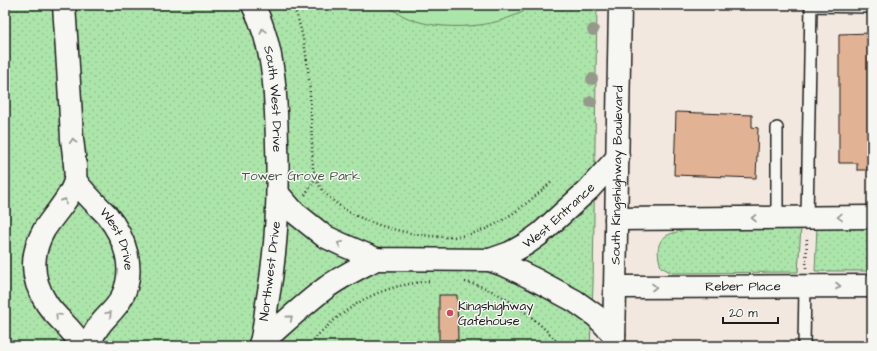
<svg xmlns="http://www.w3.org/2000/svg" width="877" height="351" viewBox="0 0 877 351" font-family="'Architects Daughter',sans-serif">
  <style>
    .green { fill: url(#green-dots); stroke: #648063 }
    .pitch { fill: #ace5aa; stroke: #648063 }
    .building { fill: #e2b294; stroke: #1c1c1c }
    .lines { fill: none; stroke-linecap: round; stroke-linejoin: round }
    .lane-casing { stroke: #1c1c1c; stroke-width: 14 }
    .street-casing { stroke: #1c1c1c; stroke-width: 25 }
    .primary-casing { stroke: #1c1c1c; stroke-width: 25 }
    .path { stroke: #1c1c1c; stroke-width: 2.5; stroke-dasharray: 1 3; stroke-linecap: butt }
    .lane { stroke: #f6f6f2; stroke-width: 11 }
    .street { stroke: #f6f6f2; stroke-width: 22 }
    .primary { stroke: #f6f6f2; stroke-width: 22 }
    .tree { fill: #94998b }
    .oneway { stroke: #949492 }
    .poi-dot { fill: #d1495b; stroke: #f6f6f2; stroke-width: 1.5 }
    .labels { text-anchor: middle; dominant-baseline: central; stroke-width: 3; stroke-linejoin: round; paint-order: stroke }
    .street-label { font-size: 13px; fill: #1c1c1c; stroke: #f6f6f2 }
    .park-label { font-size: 13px; fill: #475847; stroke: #f6f6f2 }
    .poi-label { font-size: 13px; fill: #1c1c1c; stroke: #f6f6f2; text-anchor: start }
  </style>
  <defs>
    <pattern id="green-dots" width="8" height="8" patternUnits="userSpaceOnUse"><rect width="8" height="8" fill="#ace5aa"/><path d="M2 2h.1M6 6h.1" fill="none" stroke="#93c492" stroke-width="1.8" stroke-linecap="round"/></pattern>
  </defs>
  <rect width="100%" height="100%" fill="#f2e8df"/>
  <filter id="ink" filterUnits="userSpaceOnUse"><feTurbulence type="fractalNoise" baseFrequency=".025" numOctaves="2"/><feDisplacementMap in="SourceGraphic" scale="8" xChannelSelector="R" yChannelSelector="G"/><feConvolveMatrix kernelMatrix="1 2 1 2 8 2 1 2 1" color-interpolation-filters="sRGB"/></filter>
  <g filter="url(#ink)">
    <path class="green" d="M5 5H597L593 286 590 346H5Z
      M801 227 798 272 672 273 661 267C653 241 662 233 688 230Z
      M817 227H872V271H815Z"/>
    <path class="pitch" d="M386 5H523V12C513 16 502 21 491 23 467 28 436 28 413 20 404 17 395 11 386 5Z"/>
    <path class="building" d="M872 33V170H857V163H839V34Z
      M676 112 752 115V127L758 128 756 178 674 175Z
      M439 295H457L458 340H439Z"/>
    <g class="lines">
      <g class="lane-casing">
        <path id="lane" d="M811 6 872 7
          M777 128V218
          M807 218 811 5
          M804 346 805 286"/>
      </g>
      <g class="street-casing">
        <g id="street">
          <path d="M64 5C67 50 70 94 72 139 73 148 77 174 75 181 70 199 54 214 44 230 30 255 31 280 47 304 58 320 73 329 82 346"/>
          <path id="s1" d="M253 5C275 48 276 97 277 144 279 199 277 250 267 304 265 318 264 333 260 346"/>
          <path id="s2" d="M75 180C84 193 95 203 106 214 125 237 137 270 121 299 117 307 108 315 102 322 96 329 92 337 88 346"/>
          <path d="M279 195 294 212 324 236 343 245 376 259 490 260 509 267 536 280 575 301 596 316 614 335"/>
          <path d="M616 219 872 217"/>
          <path id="s3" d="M490 260 510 253 526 244 540 234 588 190 618 157"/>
          <path id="s4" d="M615 287 872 286"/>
          <path d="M260 344C282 325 304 304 327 287 342 276 359 268 376 259"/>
        </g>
      </g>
      <g class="primary-casing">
        <g id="primary">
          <path id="s5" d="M614 346 620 5"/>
        </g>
      </g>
      <path class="path" d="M293 5C313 55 310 115 313 168 315 175 316 182 321 188 346 222 410 237 450 237V240
        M305 195 315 179
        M450 237C493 235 522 207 553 181
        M806 268 807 237
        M465 282C500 288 538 320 561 346
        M308 346C329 322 356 300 386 290 400 285 414 283 429 281"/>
      <use href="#lane" class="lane"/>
      <use href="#street" class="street"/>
      <use href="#primary" class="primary"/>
    </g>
    <g class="tree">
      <circle cx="593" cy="30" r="6"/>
      <circle cx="592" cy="79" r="6"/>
      <circle cx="591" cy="102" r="6"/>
    </g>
    <defs><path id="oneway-chevron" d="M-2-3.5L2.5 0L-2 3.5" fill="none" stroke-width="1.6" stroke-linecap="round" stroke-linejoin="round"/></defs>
    <g class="oneway">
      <use href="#oneway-chevron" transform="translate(263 31) rotate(-108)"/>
      <use href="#oneway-chevron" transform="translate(73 141) rotate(-94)"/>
      <use href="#oneway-chevron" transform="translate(64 201) rotate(-58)"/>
      <use href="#oneway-chevron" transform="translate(840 217) rotate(179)"/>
      <use href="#oneway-chevron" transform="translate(754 218) rotate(180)"/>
      <use href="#oneway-chevron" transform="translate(340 244) rotate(-154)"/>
      <use href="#oneway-chevron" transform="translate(838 286)"/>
      <use href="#oneway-chevron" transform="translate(654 287)"/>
      <use href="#oneway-chevron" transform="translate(109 314) rotate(-49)"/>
      <use href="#oneway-chevron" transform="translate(58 316) rotate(-133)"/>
      <use href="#oneway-chevron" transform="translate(290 318) rotate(-40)"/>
    </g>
  </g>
  <circle class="poi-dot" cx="450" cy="313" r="4"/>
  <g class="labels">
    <g class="street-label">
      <text stroke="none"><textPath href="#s1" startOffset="97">South West Drive</textPath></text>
      <text stroke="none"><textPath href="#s5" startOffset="171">South Kingshighway Boulevard</textPath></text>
      <text stroke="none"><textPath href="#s3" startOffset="83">West Entrance</textPath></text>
      <text stroke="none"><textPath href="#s2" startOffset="74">West Drive</textPath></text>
      <text transform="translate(270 271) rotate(-83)">Northwest Drive</text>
      <text stroke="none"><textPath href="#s4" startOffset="128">Reber Place</textPath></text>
    </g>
    <g class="park-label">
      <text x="301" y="176">Tower Grove Park</text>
    </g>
    <g class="poi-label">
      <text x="458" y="306">Kingshighway<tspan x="458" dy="15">Gatehouse</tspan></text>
    </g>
  </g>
  <rect width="877" height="351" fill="none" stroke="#f6f6f2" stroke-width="20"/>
  <rect x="10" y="10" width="857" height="331" fill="none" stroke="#1c1c1c" stroke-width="1.5" filter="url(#ink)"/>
  <path d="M723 317v6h55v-6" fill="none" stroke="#1c1c1c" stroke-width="2"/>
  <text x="729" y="317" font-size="12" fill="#1c1c1c" stroke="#f6f6f2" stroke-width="3" paint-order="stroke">20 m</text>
</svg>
